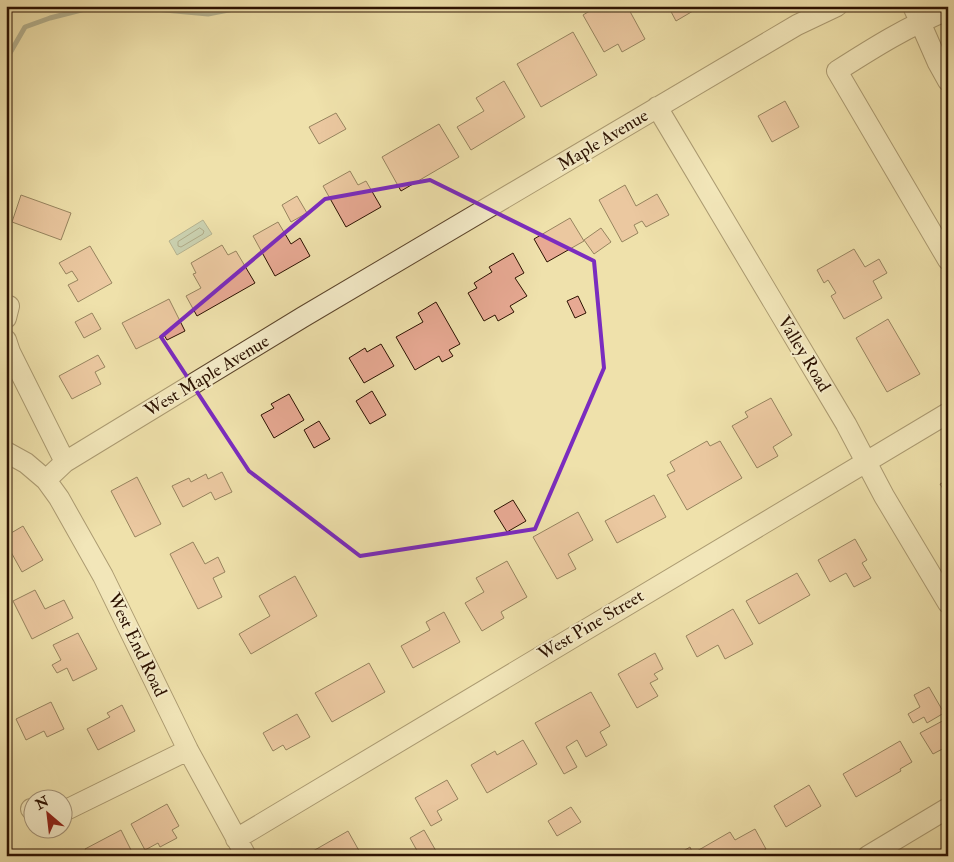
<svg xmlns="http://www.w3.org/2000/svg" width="954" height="862" viewBox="0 0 954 862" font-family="'IM FELL Double Pica',serif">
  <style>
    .water { fill: #9dbbb4; stroke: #70776c }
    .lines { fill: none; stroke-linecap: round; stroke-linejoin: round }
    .shore { stroke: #64665a; stroke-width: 1 }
    .stream { stroke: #70776c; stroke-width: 5 }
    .building { fill: #e7a993; stroke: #2c1201 }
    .minor-casing { stroke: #5d462c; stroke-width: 22 }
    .minor { stroke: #f5ecc9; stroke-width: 20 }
    .marked { fill: none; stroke: #7b2cbf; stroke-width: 4; stroke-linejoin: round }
    .labels { text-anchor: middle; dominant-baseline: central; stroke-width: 4; stroke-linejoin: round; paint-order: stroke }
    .street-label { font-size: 18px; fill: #2c1201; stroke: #f5ecc9 }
  </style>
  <rect width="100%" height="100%" fill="#efe1ac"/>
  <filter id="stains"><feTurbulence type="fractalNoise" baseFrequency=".004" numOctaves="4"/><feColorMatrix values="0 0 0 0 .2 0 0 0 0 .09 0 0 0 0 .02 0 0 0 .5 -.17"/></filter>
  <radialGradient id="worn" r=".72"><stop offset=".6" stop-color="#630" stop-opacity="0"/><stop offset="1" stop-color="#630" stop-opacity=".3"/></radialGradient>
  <path class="water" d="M203 220 212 234 177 255 169 241Z"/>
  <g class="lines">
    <path class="shore" d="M200 228 204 231 203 234 181 247 178 246V242Z"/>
    <path class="stream" d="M102 6 107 8 114 6
      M121 6 208 14 249 6
      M6 60 25 27 50 18 97 6"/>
  </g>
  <path class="building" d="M598 6H627L645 39 622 52 618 44 604 52 583 15Z
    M668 6H691L693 11 676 21Z
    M573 32 597 75 541 107 517 64Z
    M504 81 525 117 471 150 457 127 484 111 476 98Z
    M785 101 799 127 772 142 758 116Z
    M336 113 346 129 319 144 309 127Z
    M439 124 459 157 401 191 382 157Z
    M350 171 358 185 366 181 381 207 346 227 323 186Z
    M625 185 636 206 657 194 669 215 646 227 642 221 634 225 638 233 622 242 599 200Z
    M21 195 71 213 61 240 12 222Z
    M297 196 307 213 291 222 282 205Z
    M570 218 584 241 547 262 534 239Z
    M278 222 291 244 300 238 310 256 275 276 253 236Z
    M601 228 611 242 594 254 584 240Z
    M222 245 228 255 236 251 255 283 197 316 186 296 201 288 193 274 196 273 191 263Z
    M90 246 112 283 78 302 68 285 78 280 72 271 66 274 59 263Z
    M854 249 865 267 879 259 887 273 873 281 882 298 844 319 831 296 836 293 828 280 824 283 817 270Z
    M513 253 524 273 515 278 527 296 510 306 514 312 498 321 495 315 484 321 468 293 477 288 474 283 492 272 489 267Z
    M578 296 586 313 575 318 567 301Z
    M169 299 185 331 167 340 164 335 136 349 122 323Z
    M436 302 460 344 449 350 453 356 442 362 439 356 415 370 396 337 423 322 418 313Z
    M92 313 101 329 84 338 75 322Z
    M888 319 920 374 887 392 856 338Z
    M381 344 394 366 364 383 349 358 365 348 367 352Z
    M98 355 105 367 95 372 101 384 72 399 59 376Z
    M372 391 386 415 370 424 356 401Z
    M289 394 304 420 274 438 261 415 274 408 271 404Z
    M771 398 792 435 773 447 778 456 757 468 732 426 748 417 745 412Z
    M319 421 330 439 314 448 304 430Z
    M707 441 710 446 720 441 742 478 687 510 667 475 675 471 670 462Z
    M222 472 232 492 215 500 211 492 183 507 172 486 189 478 191 482 206 474 208 479Z
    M137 477 161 524 135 537 111 491Z
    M948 480V497L940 484Z
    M654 495 666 517 617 543 605 521Z
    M513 500 526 521 507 532 494 511Z
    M578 512 593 540 568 554 576 569 557 579 533 537Z
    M23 526 43 560 22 572 6 543V536Z
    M855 539 867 560 862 563 871 578 854 587 846 573 830 582 818 560Z
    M193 542 205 564 218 557 225 572 213 578 222 597 198 609 170 554Z
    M507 561 527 597 501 612 504 618 482 631 465 603 484 592 476 578Z
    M797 573 810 595 759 624 746 601Z
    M295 576 317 616 251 654 239 634 270 616 259 596Z
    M35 590 45 609 64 600 73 618 32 639 13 601Z
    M733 609 753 644 725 659 718 645 697 657 686 636Z
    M444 612 460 642 413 668 401 646 430 630 426 622Z
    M78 633 97 669 73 681 67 668 57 673 52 665 61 660 53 645Z
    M655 653 663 669 654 674 658 679 650 683 658 696 637 708 618 674Z
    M369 663 385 692 332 722 315 693Z
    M929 687 944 713 927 723 924 717 913 723 908 714 920 707 914 695Z
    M591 692 610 726 600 732 607 745 586 757 577 740 566 747 577 767 564 774 535 723Z
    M51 702 64 729 47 737 44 731 26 740 16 719Z
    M122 705 135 731 98 750 87 729 110 717 107 713Z
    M297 714 310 737 286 750 283 745 273 751 263 733Z
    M948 718V746L933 754 920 733Z
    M523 740 537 764 487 793 471 765 495 751 497 755Z
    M900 741 912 762 900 769 901 771 856 797 843 774Z
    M447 780 458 799 437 811 442 820 431 826 415 798Z
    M809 785 821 806 786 827 774 806Z
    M167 804 179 826 172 830 177 838 160 847 158 843 145 850 131 824Z
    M571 807 581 822 557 836 548 821Z
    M755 829 766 849 754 856H700L697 851 730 832 735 840Z
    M121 830 133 854 130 856H88L85 849Z
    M424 830 436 851 428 856H420L410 838Z
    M348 831 362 856H316L313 851Z
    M690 847 694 856H675Z"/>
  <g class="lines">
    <g class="minor-casing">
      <path id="minor" d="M913 6 938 63 948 81
        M948 10C908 26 873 48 837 71L948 260
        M657 107 846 424 884 496 948 603
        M6 318 9 306
        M6 340 10 352 65 462
        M6 452 26 463 46 480 59 498 103 576 188 750 246 856
        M46 480 65 462 303 317 797 25 837 6
        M31 809 32 810
        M62 812 188 750
        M236 839 948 413
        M868 856 948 808"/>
    </g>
    <use href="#minor" class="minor"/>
  </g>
  <path d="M0 0H954V862H0ZM430 180 594 261 604 368 535 529 360 556 249 471 161 337 325 199Z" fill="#efe1ac" fill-opacity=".55" fill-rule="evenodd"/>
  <path class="marked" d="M430 180 594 261 604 368 535 529 360 556 249 471 161 337 325 199Z"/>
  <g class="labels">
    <g class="street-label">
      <text transform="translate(603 140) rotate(-31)">Maple Avenue</text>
      <text transform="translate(804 354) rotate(59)">Valley Road</text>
      <text transform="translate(207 376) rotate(-31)">West Maple Avenue</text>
      <text transform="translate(591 625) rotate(-31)">West Pine Street</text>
      <text transform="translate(137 645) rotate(64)">West End Road</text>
    </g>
  </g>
  <rect width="954" height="862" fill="none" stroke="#efe1ac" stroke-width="25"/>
  <rect x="8" y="8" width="939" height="847" fill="none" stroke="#2c1201" stroke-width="2.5"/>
  <rect x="12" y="12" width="929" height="837" fill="none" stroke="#2c1201"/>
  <g transform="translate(48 814) rotate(332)"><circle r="24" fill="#f5ecc9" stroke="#a59579"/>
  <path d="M0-4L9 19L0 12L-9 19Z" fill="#8f2418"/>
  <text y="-8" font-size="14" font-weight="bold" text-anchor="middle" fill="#2c1201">N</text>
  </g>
  <rect width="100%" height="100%" filter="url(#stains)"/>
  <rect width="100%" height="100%" fill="url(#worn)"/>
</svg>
